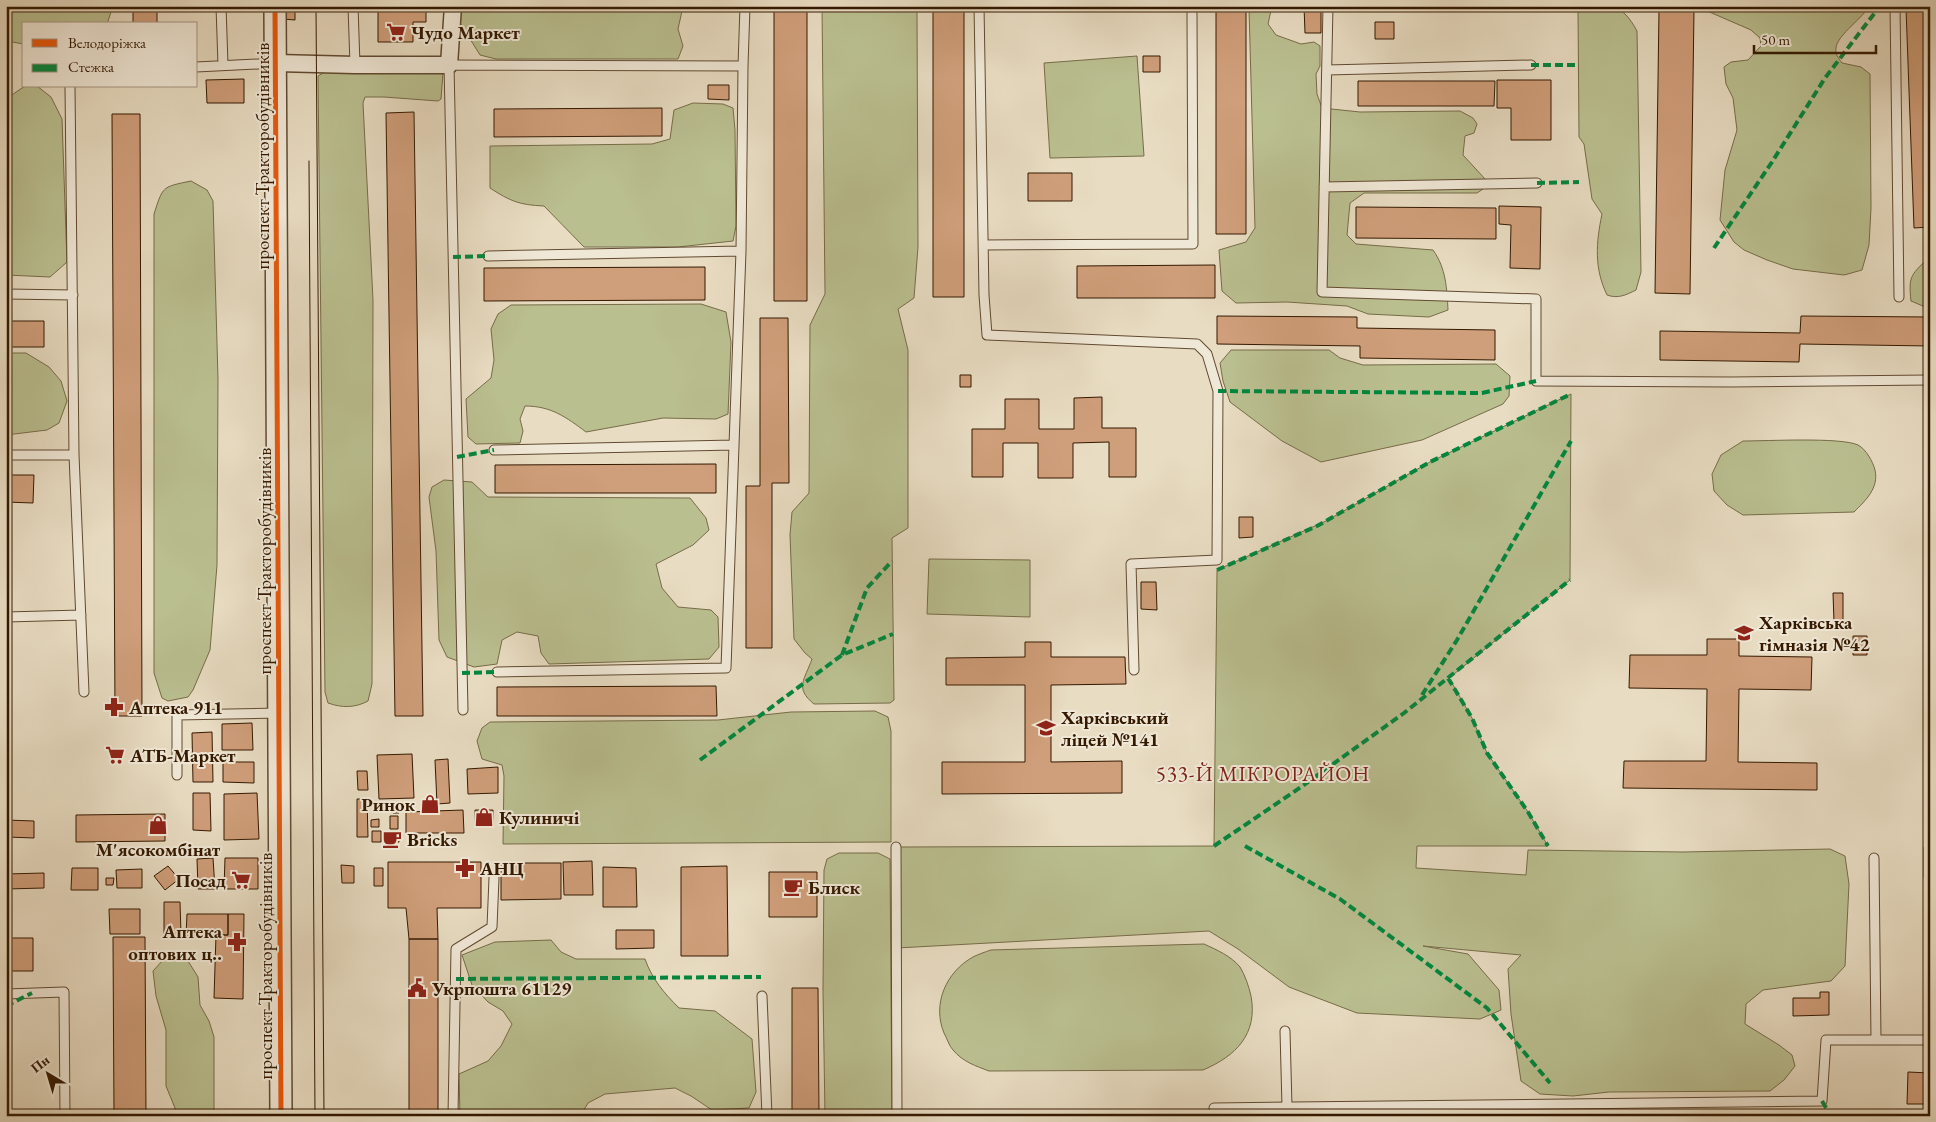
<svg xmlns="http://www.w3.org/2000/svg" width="1936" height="1122" viewBox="0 0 1936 1122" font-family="'EB Garamond',serif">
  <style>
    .green { fill: #babf90; stroke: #776c48 }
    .building { fill: #cf9e7a; stroke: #341900 }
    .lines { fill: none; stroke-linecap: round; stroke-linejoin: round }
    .service-casing { stroke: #614a30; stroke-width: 11 }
    .minor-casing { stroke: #614a30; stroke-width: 19 }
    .tertiary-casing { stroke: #614a30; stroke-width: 24 }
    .service { stroke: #f0e8d7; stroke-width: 9 }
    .minor { stroke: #f0e8d7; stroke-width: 16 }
    .tertiary { stroke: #f0e8d7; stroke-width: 21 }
    .tram { stroke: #341900; stroke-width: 1 }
    .quiet { stroke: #00873e; stroke-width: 4; stroke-dasharray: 8 4; stroke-linecap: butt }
    .cycleway-casing { stroke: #f0e8d7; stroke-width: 8 }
    .cycleway { stroke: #e8590c; stroke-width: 5 }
    .labels { text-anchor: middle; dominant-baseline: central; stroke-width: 4; stroke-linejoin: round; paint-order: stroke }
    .poi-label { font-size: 19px; font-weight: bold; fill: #341900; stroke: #f0e8d7; text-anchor: start }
    .street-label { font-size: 19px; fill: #341900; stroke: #f0e8d7 }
    .quarter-label { font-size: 21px; letter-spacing: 1px; fill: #7a1f14; stroke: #f0e8d7 }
  </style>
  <rect width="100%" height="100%" fill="#e8dcc2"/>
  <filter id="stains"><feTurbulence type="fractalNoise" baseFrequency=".004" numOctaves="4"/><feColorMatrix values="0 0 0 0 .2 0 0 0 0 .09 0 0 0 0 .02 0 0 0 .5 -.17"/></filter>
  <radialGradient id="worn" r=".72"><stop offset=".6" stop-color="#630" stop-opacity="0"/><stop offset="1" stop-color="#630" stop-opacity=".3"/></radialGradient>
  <path class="green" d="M6 6H113L107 24H24V44L6 41Z
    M458 6H691L682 11 678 29 683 46 678 59H496L480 55 457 18Z
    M822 6H916L917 11 918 247 914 298 898 309 908 350V528L892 538 894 700 890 703 814 704C794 688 805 679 812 659L805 653 794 639 790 535 792 512 809 493 810 325 825 294Z
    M1247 6H1272L1268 24 1276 35 1301 44 1314 42 1320 46V66L1316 74 1317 94 1322 108 1360 112 1460 111 1473 118 1477 124 1474 133 1465 136 1463 155 1486 180 1483 189 1477 193H1364L1350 203 1347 235 1356 244 1433 250C1446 268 1447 289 1448 310L1429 317 1368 314 1347 306 1287 302 1236 303 1222 291 1219 250 1246 242 1255 228 1249 8Z
    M1581 6C1612 6 1621 2 1637 31L1641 272 1636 290C1626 295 1618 299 1607 295 1594 268 1596 243 1602 214L1592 199 1584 144 1579 137 1578 8Z
    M1680 6H1869C1862 20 1833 37 1836 52 1836 55 1840 60 1842 63L1861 67 1870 74 1871 208 1869 245 1862 270 1844 275 1793 269 1767 260 1744 250 1734 242 1720 220 1725 170 1737 130 1733 98 1726 84 1724 67 1731 62 1748 60 1761 46 1760 38 1751 30 1698 7Z
    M1137 56 1144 156 1050 158 1044 63Z
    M438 69 443 73 441 99 438 101 384 97H365L363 103 373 300 372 684 368 701C355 708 342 708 328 703L325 692 318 76 328 70Z
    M25 86H37L51 97 62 119 67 262 50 277 6 275V99Z
    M693 103 723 104 733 108 735 130 736 226 733 241 678 247H584L544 206C519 205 510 201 490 188V146L652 144 670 139 674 110Z
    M191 181 207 190 213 201 218 379 217 565 210 650 193 690 188 697 168 701 162 698 154 673V214C163 186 162 187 191 181Z
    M1930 256V309L1911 301C1908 274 1912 275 1930 256Z
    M701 304 726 312 731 342 728 414 716 419 663 418 586 432C566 417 551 406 525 406L520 419 523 431 520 443 476 444 468 437 466 399 491 378 494 360 491 329 498 314 511 305Z
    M1231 350H1329L1340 358 1363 365 1496 364 1510 376 1509 396 1503 404 1422 440 1321 462 1282 441 1230 402 1223 381 1220 363Z
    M6 353H26L49 367 61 381 67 401 59 423 47 430 6 435Z
    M1571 394 1570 580 1449 678 1472 718 1487 753 1528 812 1548 846H1417L1416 868 1526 875 1528 850 1683 852 1830 849 1845 856 1849 884 1845 966 1831 981 1763 990 1746 1004 1745 1024 1779 1045 1792 1055 1795 1066 1784 1080 1770 1091 1609 1092 1573 1096 1540 1094 1521 1081 1511 1014 1508 969 1521 955 1423 946 1468 954 1499 990 1501 1010 1480 1019 1357 1013 1289 987 1238 949 1209 931 897 948 896 847 1214 846 1217 570 1326 521 1430 462Z
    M1743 441C1767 441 1841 437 1858 445 1866 449 1873 462 1875 470 1879 488 1866 500 1854 512L1743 515 1727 505 1714 491 1712 474 1721 455Z
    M444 480 472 482 488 497 690 498 706 518 709 530 693 545 656 564 662 588 678 607 711 610 718 617 719 647 709 659 549 664 541 653 538 636 517 632 502 640 497 664 474 667 447 657 439 640 436 551 429 497 432 487Z
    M929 559 1030 560V617L927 614Z
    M875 711 888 717 891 731V842L503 844 504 776 502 765 482 759 477 741 482 728 490 722 718 720 791 712Z
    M839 853H878L890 859 892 1116H825L823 990 824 870 827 859Z
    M551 940 561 952 576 959H645C652 979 664 993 679 1008L715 1011 752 1039 756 1092 749 1108 712 1110 691 1096 675 1088 605 1094 588 1103 581 1115 460 1116 459 1074 488 1061 501 1046 512 1024 503 1011 488 1002 472 985 462 955 495 942Z
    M1204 944C1217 950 1231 956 1240 967 1245 975 1249 987 1251 996 1258 1034 1236 1056 1203 1070L989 1071C976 1066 963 1062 953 1050 949 1046 947 1038 944 1033 932 1004 946 972 973 957 979 954 985 952 991 950Z
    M164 959 188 961 198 977 200 1005 209 1021 214 1037V1116H175V1108L166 1086V1030L156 996 153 971Z
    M1930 1112V1116H1885L1890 1113Z"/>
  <path class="building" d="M133 6H157V24H133Z
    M283 6H295V20L283 19Z
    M378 6H426V22H413V42H378Z
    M774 6H807V301H774Z
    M933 6H964V297H933Z
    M1304 6H1321V33H1305Z
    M1512 6H1545V10H1512Z
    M1930 7V227L1914 228 1906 8Z
    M1659 10H1694L1690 294 1655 293Z
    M1216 11H1246V234H1216Z
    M1375 22H1394V39H1375Z
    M1143 56H1160V72H1143Z
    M244 79V103H207L206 80Z
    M1497 80H1551V140H1511V108H1497Z
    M1358 81H1495L1494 106H1358Z
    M708 85H729V100L708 99Z
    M662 108V136L494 137V109Z
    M414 112 423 716H395L386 113Z
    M112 114H140L142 716H115Z
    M1028 173H1072V201H1028Z
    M1499 206 1541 207 1540 269 1510 268 1511 225 1499 224Z
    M1356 207 1496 208V239L1356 238Z
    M1215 265V298H1077V266Z
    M705 267V300L484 301V268Z
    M1217 316 1357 317V328L1495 330V360L1360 358V346L1217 344Z
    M1801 316 1930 317V346L1800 344 1799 362 1660 360V331L1800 333Z
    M760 318H788L789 483H772V648H746V486H760Z
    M6 321H44V347H6Z
    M960 375H971V387H960Z
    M1102 397V428H1136V477H1109V442L1073 443V478H1038V443H1003V477H972V429H1005V399H1039V429H1074V398Z
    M716 464V493H495V465Z
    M6 475H34L33 503 6 502Z
    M1239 517H1253V537L1239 538Z
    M1141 582H1156L1157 610 1141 609Z
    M1833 593H1843V622H1834Z
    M1853 636H1867V655H1853Z
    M1707 639H1739V656L1812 657 1811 690 1739 689 1738 762 1817 763V790L1623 788 1624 761H1706L1707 689 1629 688 1630 655H1707Z
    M1025 642H1051V657H1125L1126 684 1051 685V762L1122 761V793L942 794V762H1025V685H946V658L1025 657Z
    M716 686 717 716H497V687Z
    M6 692H11V738H6Z
    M252 723 253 750H222V724Z
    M212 732 213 782H193L192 733Z
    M412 754 414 798 379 799 377 755Z
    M448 759 450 803 437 804 435 760Z
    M223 762H254V783L223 782Z
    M498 767V793L468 794 467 769Z
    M357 771H367L368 790H358Z
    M193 793H210L211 831 193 830Z
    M257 793 259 839 224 840V794Z
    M357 799H367L368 837H357Z
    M393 806H399V813H393Z
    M463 810 464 833H406V812Z
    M475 810H493V824H475Z
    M165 814V841L76 842V815Z
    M390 816H398V829H390Z
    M379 819V827H371V820Z
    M6 820 34 821V838L7 837Z
    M372 831H381V842H372Z
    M385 833H399V842H384Z
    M1924 847H1930V878H1924Z
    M213 858 215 889H198L197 859Z
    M225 858H258V889H224Z
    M592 861 593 895H564L563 862Z
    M388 862H481V908H437L438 939H409L406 908H388Z
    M501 863H561V899L501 900Z
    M341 865 354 866V883H342Z
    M168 866 179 879 165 890 154 876Z
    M727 866 728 956H681V867Z
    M603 867 636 868 637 907H603Z
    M72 868H98V890H71Z
    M374 868H383V886H374Z
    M142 869V888H117L116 870Z
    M769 872H817V917H769Z
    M44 873V888L6 889V874Z
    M106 878H114L113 885H106Z
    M164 902H180L181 935H164Z
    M109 909H140V934H110Z
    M187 914H228V935L186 936Z
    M228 914H244L243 999 214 998 216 935H228Z
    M616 930H654V948L616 949Z
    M113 937H145L146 1116H114Z
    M6 938H33V971H6Z
    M409 939H438V1116H409Z
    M792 988H818L819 1116H792Z
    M1820 992H1829V1015L1793 1016V998H1820Z
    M1908 1072 1930 1073V1104H1907Z"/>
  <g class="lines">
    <g class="service-casing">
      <path id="service" d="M221 6 223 65
        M353 6 355 65
        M979 6 984 295 987 335 1197 344 1207 354 1218 391 1217 560 1131 564 1134 670
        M1328 6 1322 292 1536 299V381L1731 382 1930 380
        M1895 6 1899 297
        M196 67 277 63
        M1327 70 1531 65
        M70 86 74 455 84 692
        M1324 187 1537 183
        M983 245 1193 244 1192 14
        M488 256 741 251
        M6 294 73 295
        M494 450 734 445
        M6 455H74
        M6 617 81 615
        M497 672 726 668 741 251 743 66
        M463 710 449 65 743 66 745 6
        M177 775V715L279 713
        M896 847 897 1116
        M1874 858 1876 1040
        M6 994 64 992 65 1116
        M762 996 767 1116
        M1285 1031 1287 1107
        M1214 1108 1822 1101 1826 1040H1930
        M453 1116 456 949 492 927 494 878"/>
    </g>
    <g class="minor-casing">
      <path id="minor" d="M277 63 355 65H449L453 6"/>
    </g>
    <g class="tertiary-casing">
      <path id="tertiary" d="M275 6 281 1116"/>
    </g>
    <use href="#service" class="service"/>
    <use href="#minor" class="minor"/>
    <use href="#tertiary" class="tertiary"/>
    <path class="tram" d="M316 6 324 1116
      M309 161 315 1116"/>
    <path class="quiet" d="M1531 65H1578
      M1537 183 1579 182
      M1714 248 1772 162 1825 78 1880 6
      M453 257 488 256
      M1218 391 1482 393 1536 381
      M457 457 494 450
      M1217 570 1317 526 1430 462 1571 394
      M842 655 867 588 892 561
      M462 673 497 672
      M1448 678 1472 718 1487 753 1528 812 1548 846
      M1422 695 1457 640 1571 441
      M700 760 842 655 893 634
      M1214 846 1301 787 1404 713 1570 580
      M1245 846 1340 899 1487 1008 1550 1083
      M456 979 761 977
      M6 1006 32 993
      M1822 1101 1831 1116"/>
    <g class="cycleway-casing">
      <path id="cycleway" d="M275 6 281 1116"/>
    </g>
    <use href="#cycleway" class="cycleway"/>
  </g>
  <defs>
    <g id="supermarket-bare" transform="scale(1.5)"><path d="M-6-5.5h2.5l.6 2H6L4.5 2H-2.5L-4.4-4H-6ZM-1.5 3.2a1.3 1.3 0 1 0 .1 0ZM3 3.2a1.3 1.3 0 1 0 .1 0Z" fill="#8f2418" stroke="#f0e8d7" stroke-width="2.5" paint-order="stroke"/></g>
    <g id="school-bare" transform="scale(1.5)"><path d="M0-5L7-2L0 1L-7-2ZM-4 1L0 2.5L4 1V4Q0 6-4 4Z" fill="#8f2418" stroke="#f0e8d7" stroke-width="2.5" paint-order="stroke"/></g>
    <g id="pharmacy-bare" transform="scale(1.5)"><path d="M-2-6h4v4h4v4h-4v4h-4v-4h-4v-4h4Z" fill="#8f2418" stroke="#f0e8d7" stroke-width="2.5" paint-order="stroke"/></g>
    <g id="shop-bare" transform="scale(1.5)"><path d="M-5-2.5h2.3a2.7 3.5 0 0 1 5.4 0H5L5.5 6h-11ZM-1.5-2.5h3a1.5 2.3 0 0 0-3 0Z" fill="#8f2418" stroke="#f0e8d7" stroke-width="2.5" paint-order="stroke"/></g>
    <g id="cafe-bare" transform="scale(1.5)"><path d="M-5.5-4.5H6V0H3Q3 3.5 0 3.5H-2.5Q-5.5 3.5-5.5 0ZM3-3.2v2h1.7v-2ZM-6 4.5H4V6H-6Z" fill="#8f2418" stroke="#f0e8d7" stroke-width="2.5" paint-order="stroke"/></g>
    <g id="civic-bare" transform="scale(1.5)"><path d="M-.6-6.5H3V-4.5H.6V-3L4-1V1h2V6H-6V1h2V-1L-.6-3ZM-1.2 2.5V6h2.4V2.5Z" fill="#8f2418" stroke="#f0e8d7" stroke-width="2.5" paint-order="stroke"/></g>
  </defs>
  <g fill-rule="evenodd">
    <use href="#supermarket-bare" x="396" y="32"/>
    <use href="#school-bare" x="1744" y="633"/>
    <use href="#pharmacy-bare" x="114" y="707"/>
    <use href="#school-bare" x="1046" y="728"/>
    <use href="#supermarket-bare" x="115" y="755"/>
    <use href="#shop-bare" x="430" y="804"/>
    <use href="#shop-bare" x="484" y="817"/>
    <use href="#shop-bare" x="158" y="825"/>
    <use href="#cafe-bare" x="392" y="839"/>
    <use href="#pharmacy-bare" x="465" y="868"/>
    <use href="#supermarket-bare" x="241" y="880"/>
    <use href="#cafe-bare" x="793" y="887"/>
    <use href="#pharmacy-bare" x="237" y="942"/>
    <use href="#civic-bare" x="417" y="988"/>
  </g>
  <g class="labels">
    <g class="poi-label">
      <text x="411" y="32">Чудо Маркет</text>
      <text x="1759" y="622">Харківська<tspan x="1759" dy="22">гімназія №42</tspan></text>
      <text x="129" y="707">Аптека 911</text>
      <text x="1061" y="717">Харківський<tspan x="1061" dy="22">ліцей №141</tspan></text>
      <text x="130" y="755">АТБ-Маркет</text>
      <text x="415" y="804" text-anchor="end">Ринок</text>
      <text x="499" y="817">Кулиничі</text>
      <text x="407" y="839">Bricks</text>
      <text x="158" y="849" text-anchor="middle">М'ясокомбінат</text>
      <text x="480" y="868">АНЦ</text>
      <text x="226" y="880" text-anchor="end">Посад</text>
      <text x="808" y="887">Блиск</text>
      <text x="222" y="931" text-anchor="end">Аптека<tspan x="222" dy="22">оптових ц‥</tspan></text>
      <text x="432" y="988">Укрпошта 61129</text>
    </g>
    <g class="street-label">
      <text transform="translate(262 156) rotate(-90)">проспект Тракторобудівників</text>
      <text transform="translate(264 561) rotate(-90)">проспект Тракторобудівників</text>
      <text transform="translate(265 966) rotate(-90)">проспект Тракторобудівників</text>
    </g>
    <g class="quarter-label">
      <text x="1263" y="773">533-Й МІКРОРАЙОН</text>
    </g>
  </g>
  <rect width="1936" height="1122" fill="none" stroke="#e8dcc2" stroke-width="25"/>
  <rect x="8" y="8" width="1921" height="1107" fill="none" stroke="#341900" stroke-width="2.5"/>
  <rect x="12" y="12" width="1911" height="1097" fill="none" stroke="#341900"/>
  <rect x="22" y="22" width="175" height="65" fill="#f0e8d7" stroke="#a59581"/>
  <rect x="32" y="39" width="25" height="8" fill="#e8590c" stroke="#a59581"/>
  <text x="68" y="48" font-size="15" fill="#341900">Велодоріжка</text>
  <rect x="32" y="64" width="25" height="8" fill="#00873e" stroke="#a59581"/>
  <text x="68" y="72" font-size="15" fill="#341900">Стежка</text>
  <g transform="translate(48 1074) rotate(322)" stroke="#f0e8d7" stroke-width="4" paint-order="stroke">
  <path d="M0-4L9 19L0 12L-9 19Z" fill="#341900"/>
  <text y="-8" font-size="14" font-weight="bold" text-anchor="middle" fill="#341900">Пн</text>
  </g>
  <path d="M1754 45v8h122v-8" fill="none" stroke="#341900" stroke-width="2.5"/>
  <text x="1761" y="45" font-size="15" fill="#341900" stroke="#f0e8d7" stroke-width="4" paint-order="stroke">50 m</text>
  <rect width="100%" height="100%" filter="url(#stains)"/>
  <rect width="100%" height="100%" fill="url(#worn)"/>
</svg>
